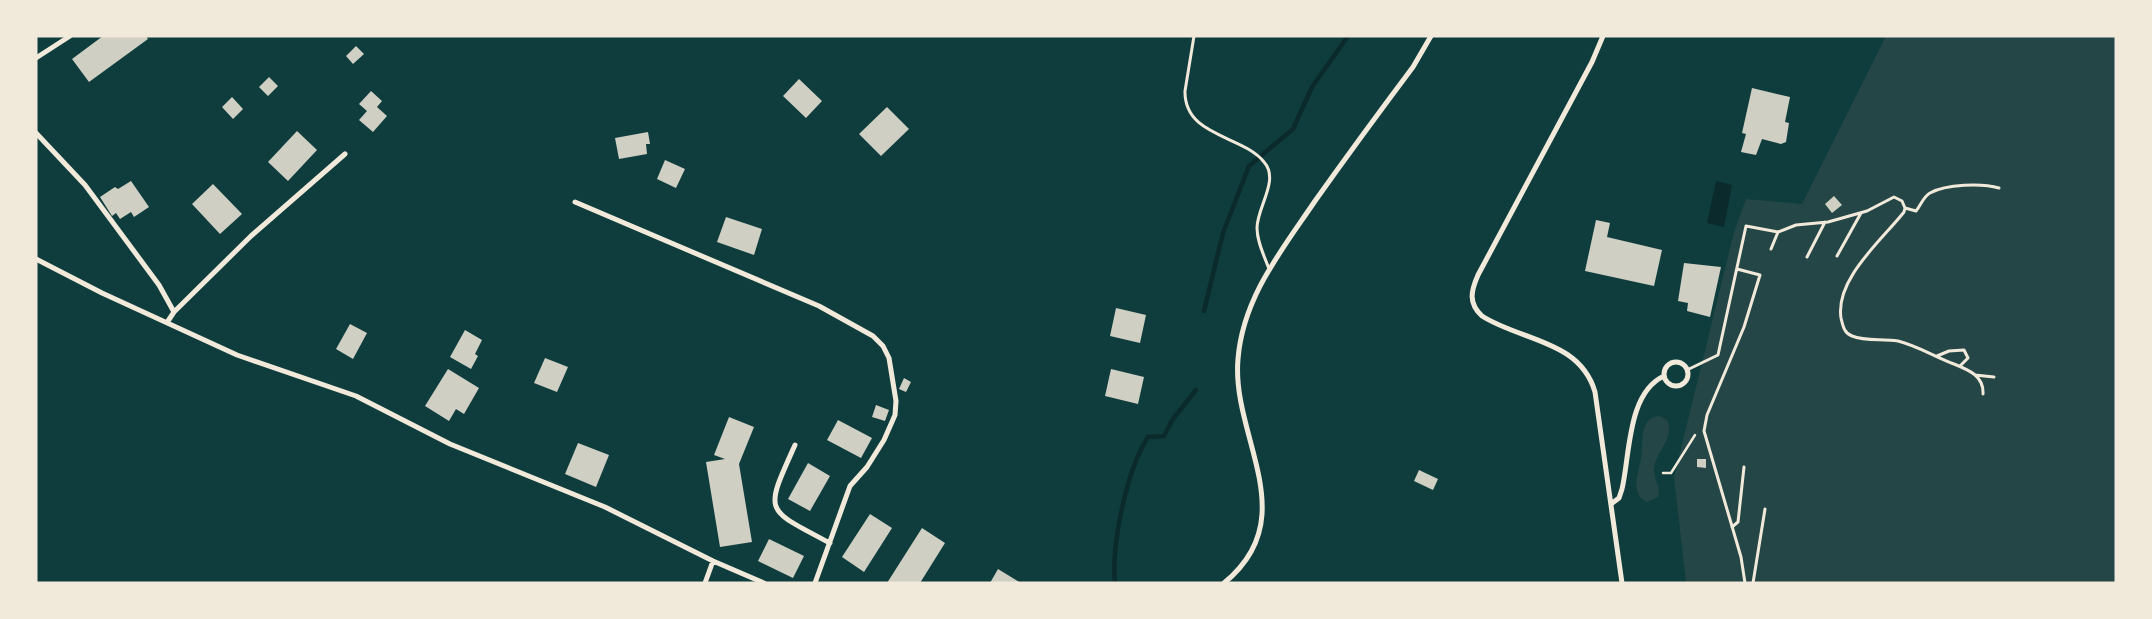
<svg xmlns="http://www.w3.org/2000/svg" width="2152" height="619" viewBox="0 0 2152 619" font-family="'Alegreya Sans',sans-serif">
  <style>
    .green { fill: #244646 }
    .water { fill: #0a2a2b }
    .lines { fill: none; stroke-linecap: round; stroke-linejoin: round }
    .stream { stroke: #0a2a2b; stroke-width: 4.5 }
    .building { fill: #cfcfc3 }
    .path { stroke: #f1e9da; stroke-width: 2.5 }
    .service { stroke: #f1e9da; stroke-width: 3 }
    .minor { stroke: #f1e9da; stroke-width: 5 }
  </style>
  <rect width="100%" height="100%" fill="#0f3d3e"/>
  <path class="green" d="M1886 36H2116V583H1686L1674 477 1734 232 1746 199 1802 204Z
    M1659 416 1667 420C1675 439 1655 452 1654 470 1654 480 1661 486 1658 497L1647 502C1630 494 1638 473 1641 459 1644 445 1638 418 1659 416Z"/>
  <path class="water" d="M1716 181 1732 185 1724 227 1707 223Z"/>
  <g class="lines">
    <path class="stream" d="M1204 311 1223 233 1249 166 1293 129 1312 87 1348 36
      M1115 583C1111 545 1127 469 1148 437L1164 436 1173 419 1196 390"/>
  </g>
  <path class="building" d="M103 36H146L148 39 89 82 72 59Z
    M356 46 364 54 353 64 346 56Z
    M269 77 278 86 268 96 259 87Z
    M799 79 822 101 806 118 783 96Z
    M1752 88 1790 97 1785 122 1789 123 1786 142 1781 144 1762 139 1756 155 1741 152 1746 134 1742 133Z
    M371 91 382 101 377 107 387 116 373 132 359 120 367 111 359 104Z
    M232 97 243 109 233 119 222 107Z
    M887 107 909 129 881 156 859 134Z
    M297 131 317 150 288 181 268 162Z
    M648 132 650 144H646L647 154 619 159 615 138Z
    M665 160 685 169 676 188 657 179Z
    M131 181 149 207 134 217 131 212 120 219 116 213 112 216 100 197 115 187 118 189Z
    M213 184 242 214 220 234 192 204Z
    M1834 196 1842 205 1832 213 1825 204Z
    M726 217 762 229 754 255 717 242Z
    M1596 220 1610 223 1607 237 1662 250 1654 286 1585 271Z
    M1684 263 1721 267 1710 317 1687 311 1688 303 1678 301Z
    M1116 308 1146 315 1140 343 1110 336Z
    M350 324 367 333 353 359 336 349Z
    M465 330 482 340 475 354 478 356 471 369 450 357Z
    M545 358 568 367 557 392 534 383Z
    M448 369 479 388 464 414 456 409 449 421 425 406Z
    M1111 369 1144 377 1138 404 1105 396Z
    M904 378 911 382 906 392 899 389Z
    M876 405 889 410 885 421 872 417Z
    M729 417 754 427 739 464 752 542 720 547 706 462 725 459 714 455Z
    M838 420 872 438 861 458 827 440Z
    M578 443 609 455 596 487 565 474Z
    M1697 459H1706V468L1697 467Z
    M808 463 830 476 810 511 788 499Z
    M1419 470 1438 479 1433 490 1414 481Z
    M870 514 892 528 864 572 842 557Z
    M922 528 945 543 920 583H887Z
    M769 539 804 556 793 578 758 561Z
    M998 569 1021 583H990Z"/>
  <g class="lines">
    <path class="path" d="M1663 473H1671L1695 435"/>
    <path class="service" d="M1194 36 1185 91C1184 137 1243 135 1264 162 1280 180 1257 207 1257 228 1257 242 1264 255 1269 269
      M1905 208 1916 211C1921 205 1923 197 1930 193 1946 184 1982 183 1999 188
      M1771 249 1778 232 1796 225 1828 222 1867 211 1894 197 1902 201 1905 208 1904 212C1882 240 1835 279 1841 318 1843 326 1844 333 1852 336 1866 342 1883 338 1898 341 1918 346 1935 357 1954 364 1969 370 1984 376 1983 394
      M1837 256 1861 213
      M1807 257 1825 222
      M1737 269 1760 275 1744 327 1707 415 1704 431 1741 557 1745 583
      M1937 356 1949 351 1964 350 1968 358 1960 366
      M1687 370 1718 355 1746 226 1778 232
      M1975 375 1994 377
      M1732 527 1738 522 1744 467
      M1753 583 1765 509"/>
    <path class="minor" d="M1603 36 1592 62 1478 275C1471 291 1468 303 1482 316 1521 341 1580 340 1595 392L1622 583
      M36 58 70 36
      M36 133 85 185 159 285 174 312 168 321
      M575 202 819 306 873 336 883 346 889 358 896 401 895 415 884 440 867 467 850 486 815 583
      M36 259 102 293 237 355 356 396 450 444 605 507 713 561 764 583
      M174 312 251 236 345 154
      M1664 374a12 12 0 1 1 24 0a12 12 0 1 1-24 0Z
      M795 445C764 514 764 508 830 543
      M1611 504 1619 498 1622 489C1630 456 1627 393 1664 376
      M705 583 713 561
      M1224 583C1305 517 1231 437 1238 359 1243 297 1282 250 1315 201 1347 156 1380 111 1413 67L1431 36"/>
  </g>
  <rect width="2152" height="619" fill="none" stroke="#f1e9da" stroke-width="75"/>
</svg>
